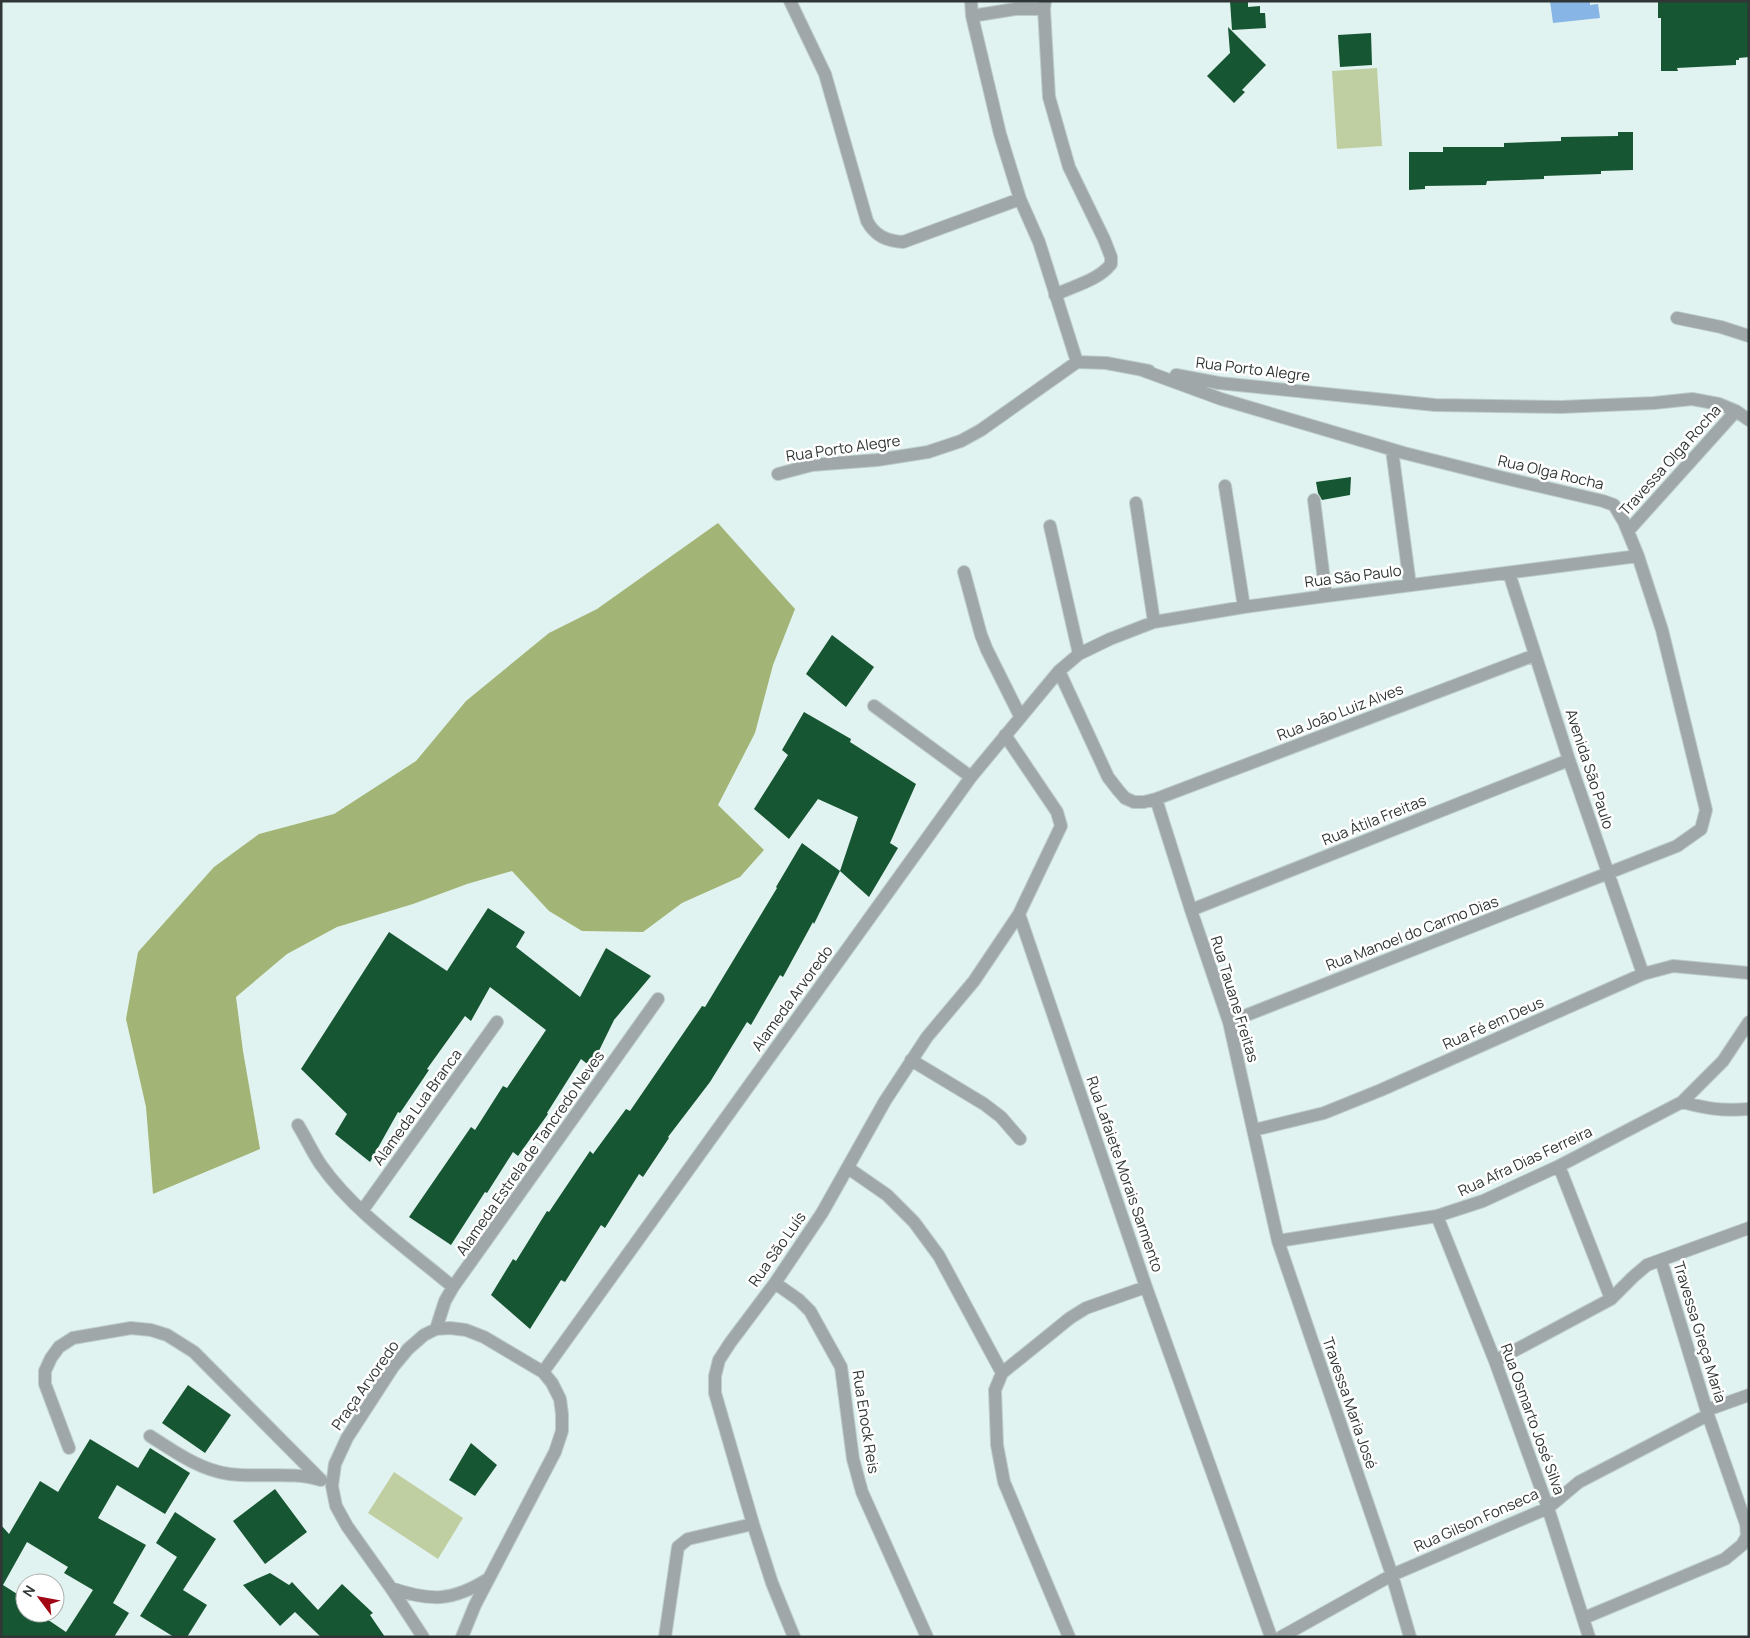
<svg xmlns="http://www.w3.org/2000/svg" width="1750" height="1638" viewBox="0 0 1750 1638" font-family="Manrope,sans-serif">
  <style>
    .green { fill: #c0cfa2 }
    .forest { fill: #a2b576 }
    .water { fill: #86b5e6 }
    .building { fill: #175633; fill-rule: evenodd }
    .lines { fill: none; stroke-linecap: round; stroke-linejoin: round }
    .minor-casing { stroke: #bdcdcb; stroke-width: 14 }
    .minor { stroke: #a0a7a9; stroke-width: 12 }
    .labels { text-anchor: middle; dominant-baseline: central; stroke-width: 5; stroke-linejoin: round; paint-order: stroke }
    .street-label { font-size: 15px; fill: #2f3635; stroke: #fff }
  </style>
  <rect width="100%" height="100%" fill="#e1f3f0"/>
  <path class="green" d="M1377 68 1382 146 1337 149 1332 71Z
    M394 1472 463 1518 438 1559 368 1513Z"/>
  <path class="forest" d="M718 523 795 609 773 665 755 733 718 805 764 850 740 877 682 903 643 932 582 931 549 911 512 871 467 884 413 904 337 927 287 954 236 997 243 1051 260 1149 153 1194 146 1107 126 1019 138 952 214 867 259 834 334 814 416 761 466 701 549 633 597 609Z"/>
  <path class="water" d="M1550 1H1590V5L1598 4 1600 18 1553 23Z"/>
  <path class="building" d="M1230 1H1248V7L1260 6V13H1265L1266 28 1232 30Z
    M1658 1H1749V57L1739 58V60H1736V65L1677 68 1678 71H1661V18H1658Z
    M1228 27 1266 65 1242 90 1245 92 1234 103 1207 76 1230 53Z
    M1371 33 1372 65 1340 67 1338 35Z
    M1618 132H1633V170L1601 171V174L1544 176V179L1487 181 1486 185 1425 186V189L1409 190V152H1443V147H1504V143L1561 141V137L1618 136Z
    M1351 477 1350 495 1322 500 1318 493 1316 482Z
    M832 635 874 667 846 707 806 674Z
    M804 712 851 739 850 742 916 784 890 843 898 848 869 897 840 871 858 817 818 799 789 839 754 809 788 755 782 750Z
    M802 843 840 871 814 924 813 922 783 977 780 975 751 1025 747 1022 710 1082 668 1137 669 1138 643 1177 639 1174 605 1228 601 1225 565 1282 561 1280 530 1329 491 1295 513 1259 516 1261 547 1211 549 1212 590 1151 593 1154 626 1109 630 1111 702 1006 705 1007 777 888 776 887Z
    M488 908 525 932 516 947 580 997 606 948 651 976 614 1020 591 1067 581 1059 547 1113 548 1114 518 1156 513 1152 487 1193 485 1192 451 1245 409 1217 471 1127 475 1130 503 1086 507 1088 546 1030 490 987 471 1021 465 1016 427 1069 429 1070 400 1113 398 1112 370 1162 335 1134 347 1114 301 1069 389 932 447 971Z
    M188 1385 231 1415 205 1453 162 1423Z
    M90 1439 138 1468 150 1448 190 1473 165 1514 117 1485 98 1518 146 1545 113 1603 129 1613 114 1637H1V1525L9 1534 40 1481 58 1492ZM27 1542 68 1567 64 1573 93 1590 66 1632 38 1613H25V1599L3 1585Z
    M471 1443 497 1465 475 1496 449 1480Z
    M275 1489 307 1532 265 1564 233 1521Z
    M175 1512 216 1539 183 1590 207 1605 187 1637H174L140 1616 177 1557 156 1543Z
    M270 1573 289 1585 292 1582 318 1610 342 1584 373 1613 370 1615 385 1637H321L295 1612 280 1626 243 1585Z"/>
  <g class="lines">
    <g class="minor-casing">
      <path id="minor" d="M790 1 825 74 867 221C875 236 887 241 903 242L1020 199
        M971 1 972 16
        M1045 1 1044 9H1015L972 16 1000 134 1020 199 1039 242 1077 362
        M1044 9 1049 97 1069 167 1104 239 1111 257V264C1099 280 1073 286 1055 295
        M1677 318 1721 327 1749 336
        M1142 370 1221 399 1404 453 1500 477 1603 501 1614 505 1624 522 1638 556 1662 630 1706 810 1701 829 1677 846 1229 1022
        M1176 375 1219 383 1435 405 1561 407 1654 403 1692 399 1719 404 1736 411 1749 420
        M1392 450 1410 585
        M778 474 812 465 877 460 928 452 961 441 981 430 1077 362 1106 363 1149 371
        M1225 486 1244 607
        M1314 500 1326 596
        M1136 503 1154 622
        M1050 526 1079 654
        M1628 531 1736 411
        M964 572 981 635 987 650 1020 716
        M1509 573 1569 760 1643 974
        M1059 671 1108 777 1118 790 1125 798 1134 802H1144L1156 799 1535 655
        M874 706 971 777
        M1005 735 1057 812 1061 826 1019 914 1146 1287 1271 1637
        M1156 799 1191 910 1229 1022 1278 1241 1392 1575 1410 1637
        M1191 910 1569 760
        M911 1060 984 1104 1001 1117 1020 1139
        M1682 1102 1723 1061 1749 1022
        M298 1125C306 1138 312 1152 321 1165 354 1212 409 1250 453 1287
        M1254 1130 1324 1113 1381 1090 1643 974 1673 966 1749 973
        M1559 1166 1611 1299
        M848 1168 887 1195 914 1222 939 1256 1002 1373
        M362 1211 497 1022
        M1437 1216 1495 1361 1548 1508 1589 1637
        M1278 1241 1437 1216 1483 1201 1559 1166 1682 1102C1708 1109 1722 1111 1749 1109
        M775 1283 799 1300 810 1311 841 1367 853 1459 862 1492 927 1637
        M436 1329 445 1301 453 1287 658 999
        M1495 1361 1611 1299 1633 1277 1647 1265 1749 1228
        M543 1372 971 777 1059 671 1079 654 1110 639 1154 622 1244 607 1326 596 1638 556
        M1707 1410 1749 1395
        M150 1436C175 1452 200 1470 229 1474 260 1478 292 1471 321 1480
        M69 1448 45 1384V1371L51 1358 59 1347 73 1338 131 1328 151 1330 167 1335 194 1352 321 1480
        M391 1588C431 1602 453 1601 488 1579
        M1584 1618 1725 1559 1742 1545 1747 1536 1746 1524 1708 1415 1661 1260
        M423 1637 391 1588 347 1526 336 1506 332 1486 335 1464 347 1438 393 1367 408 1349 424 1335 436 1329 450 1328 466 1330 484 1337 543 1372 552 1383 560 1399 562 1414V1431L555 1452 475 1605 462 1637
        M665 1637 678 1547 688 1539 753 1524
        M794 1637 772 1583 753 1524 715 1393V1376L719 1360 730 1343 775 1283 822 1213 885 1101 927 1037 974 981 1019 914
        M1069 1637 1004 1482 997 1445 995 1390 1002 1373 1070 1318 1086 1308 1146 1287
        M1281 1637 1392 1575 1548 1508 1579 1482 1708 1415"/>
    </g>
    <use href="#minor" class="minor"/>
  </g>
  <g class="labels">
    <g class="street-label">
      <text transform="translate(1253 369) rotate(7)">Rua Porto Alegre</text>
      <text transform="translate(843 448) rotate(-8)">Rua Porto Alegre</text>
      <text transform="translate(1670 460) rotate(-48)">Travessa Olga Rocha</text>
      <text transform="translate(1551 472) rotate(13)">Rua Olga Rocha</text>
      <text transform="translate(1353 576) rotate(-7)">Rua São Paulo</text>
      <text transform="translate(1340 712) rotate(-21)">Rua João Luiz Alves</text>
      <text transform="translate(1590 769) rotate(72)">Avenida São Paulo</text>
      <text transform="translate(1374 820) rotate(-22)">Rua Átila Freitas</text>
      <text transform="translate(1412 933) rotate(-21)">Rua Manoel do Carmo Dias</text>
      <text transform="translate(792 998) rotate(-54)">Alameda Arvoredo</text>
      <text transform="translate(1235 999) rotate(73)">Rua Tauane Freitas</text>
      <text transform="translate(1493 1023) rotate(-24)">Rua Fé em Deus</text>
      <text transform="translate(417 1107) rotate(-54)">Alameda Lua Branca</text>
      <text transform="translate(530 1153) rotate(-55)">Alameda Estrela de Tancredo Neves</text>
      <text transform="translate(1525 1161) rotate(-25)">Rua Afra Dias Ferreira</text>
      <text transform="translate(1125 1174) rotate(71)">Rua Lafaiete Morais Sarmento</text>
      <text transform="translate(777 1249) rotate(-55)">Rua São Luís</text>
      <text transform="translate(1700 1332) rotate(73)">Travessa Greça Maria</text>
      <text transform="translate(365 1385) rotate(-55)">Praça Arvoredo</text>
      <text transform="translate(1350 1403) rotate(71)">Travessa Maria José</text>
      <text transform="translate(1533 1419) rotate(70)">Rua Osmarto José Silva</text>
      <text transform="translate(866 1422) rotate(81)">Rua Enock Reis</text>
      <text transform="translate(1476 1520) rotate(-24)">Rua Gilson Fonseca</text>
    </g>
  </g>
  <rect width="1750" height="1638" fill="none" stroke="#2f3635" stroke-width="5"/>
  <g transform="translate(40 1598) rotate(302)"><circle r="24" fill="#ffffff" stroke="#acafae"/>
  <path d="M0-4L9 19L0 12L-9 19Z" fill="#a20615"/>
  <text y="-8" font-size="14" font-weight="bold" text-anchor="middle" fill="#2f3635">N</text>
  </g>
</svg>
